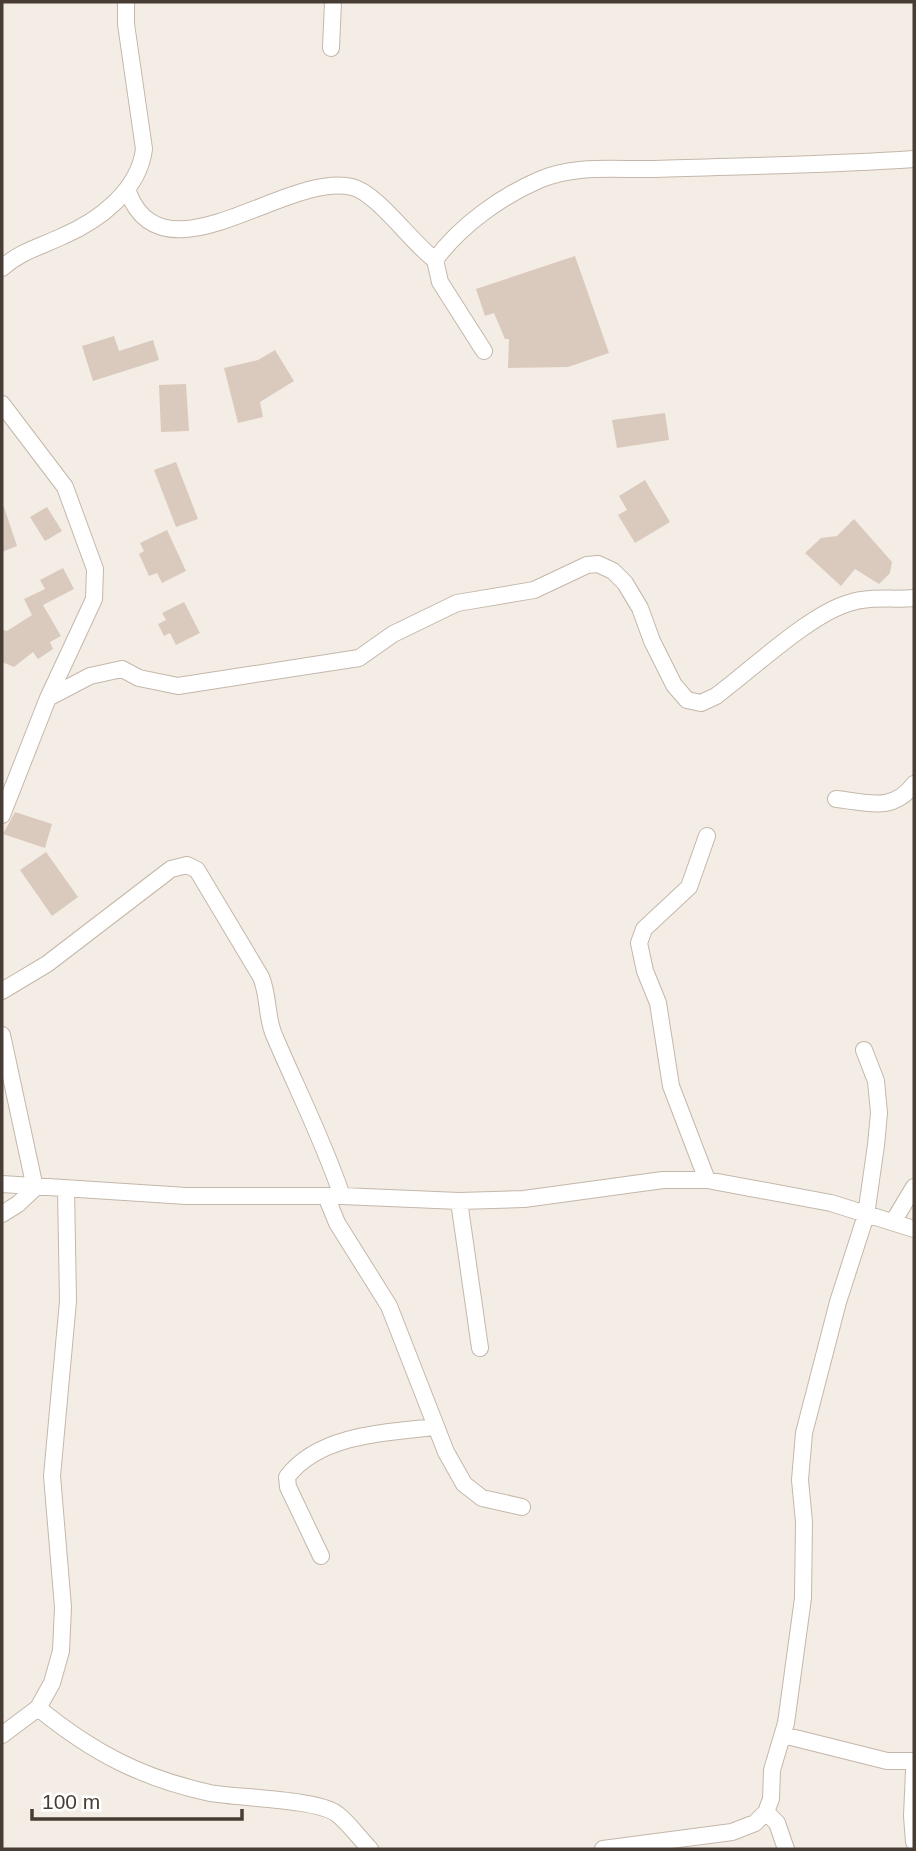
<svg xmlns="http://www.w3.org/2000/svg" width="916" height="1851" viewBox="0 0 916 1851" font-family="Helvetica,sans-serif">
  <style>
    .building { fill: #dacabd }
    .lines { fill: none; stroke-linecap: round; stroke-linejoin: round }
    .minor-casing { stroke: #c4b7aa; stroke-width: 18 }
    .minor { stroke: #fff; stroke-width: 16 }
  </style>
  <rect width="100%" height="100%" fill="#f4ede5"/>
  <path class="building" d="M575 256 609 353 568 367 508 368 509 339H505L494 313 485 316 476 289Z
    M114 336 119 351 153 340 159 360 93 381 82 346Z
    M275 350 294 381 260 402 263 417 238 423 224 368 258 360Z
    M186 384 189 431 161 432 159 385Z
    M665 413 669 440 617 448 612 420Z
    M176 462 198 519 176 527 154 470Z
    M645 480 670 522 635 543 618 515 627 510 619 496Z
    M4 507 17 546 2 552V508Z
    M47 507 62 531 45 541 30 517Z
    M854 519 892 562 890 573 879 584 855 569 841 586 805 553 821 538 837 536Z
    M167 530 186 571 162 583 157 573 149 576 139 554 144 551 140 543Z
    M63 568 74 589 43 605 61 636 50 642 53 649 38 659 33 652 14 667 2 662V630L7 631 32 615 24 599 45 589 40 580Z
    M184 602 200 633 176 645 170 633 164 636 158 624 166 620 162 613Z
    M15 812 52 824 45 848 3 834Z
    M46 852 78 897 52 916 20 870Z"/>
  <g class="lines">
    <g class="minor-casing">
      <path id="minor" d="M331 48 333 2
        M128 192C164 286 287 171 352 187 376 192 412 243 435 260
        M2 268C21 251 40 247 63 236 100 220 139 190 144 149L126 24V2
        M484 351 440 282 435 260C460 226 500 197 539 180 576 164 616 170 655 169 741 166 828 165 914 159
        M2 404 65 487 95 569 94 599 48 698 2 815
        M48 698 90 676 122 669 139 678 178 686 359 658 393 634 457 603 534 590 587 565 598 564 613 571 625 583 640 608 652 641 674 685 687 700 701 703 716 696C751 670 810 614 849 603 870 596 893 600 914 598
        M836 799C867 802 893 813 914 784
        M707 836 689 887 644 929 639 943 645 971 658 1003 671 1086 707 1180
        M2 991 47 964 171 869 187 865 197 870 261 977C269 996 266 1016 274 1035 297 1089 323 1140 342 1196
        M2 1035 35 1188 18 1204 2 1214
        M2 1184 186 1196H342L459 1201 524 1199 663 1180H707L831 1203 914 1229
        M326 1196 337 1223 389 1306 446 1452 464 1484 482 1498 522 1507
        M459 1201 480 1348
        M893 1222 914 1187
        M321 1556 288 1487 287 1477C319 1434 388 1432 436 1427
        M38 1708C92 1752 141 1778 210 1793 237 1798 318 1799 337 1814 349 1823 359 1838 370 1849
        M2 1735 38 1708 52 1683 61 1651 63 1607 52 1476 68 1301 66 1189
        M783 1735 887 1761H914
        M914 1771 912 1816 914 1842
        M766 1812 777 1823 786 1849
        M603 1849 732 1832 755 1823 766 1812 771 1799 772 1770 786 1723 803 1598 804 1522 800 1480 804 1433 838 1302 866 1215 876 1145 879 1113 876 1081 864 1050"/>
    </g>
    <use href="#minor" class="minor"/>
  </g>
  <rect width="916" height="1851" fill="none" stroke="#473d34" stroke-width="7"/>
  <path d="M32 1809v10h210v-10" fill="none" stroke="#473d34" stroke-width="3.5"/>
  <text x="42" y="1809" font-size="21" fill="#473d34" stroke="#ffffff" stroke-width="5" paint-order="stroke">100 m</text>
</svg>
